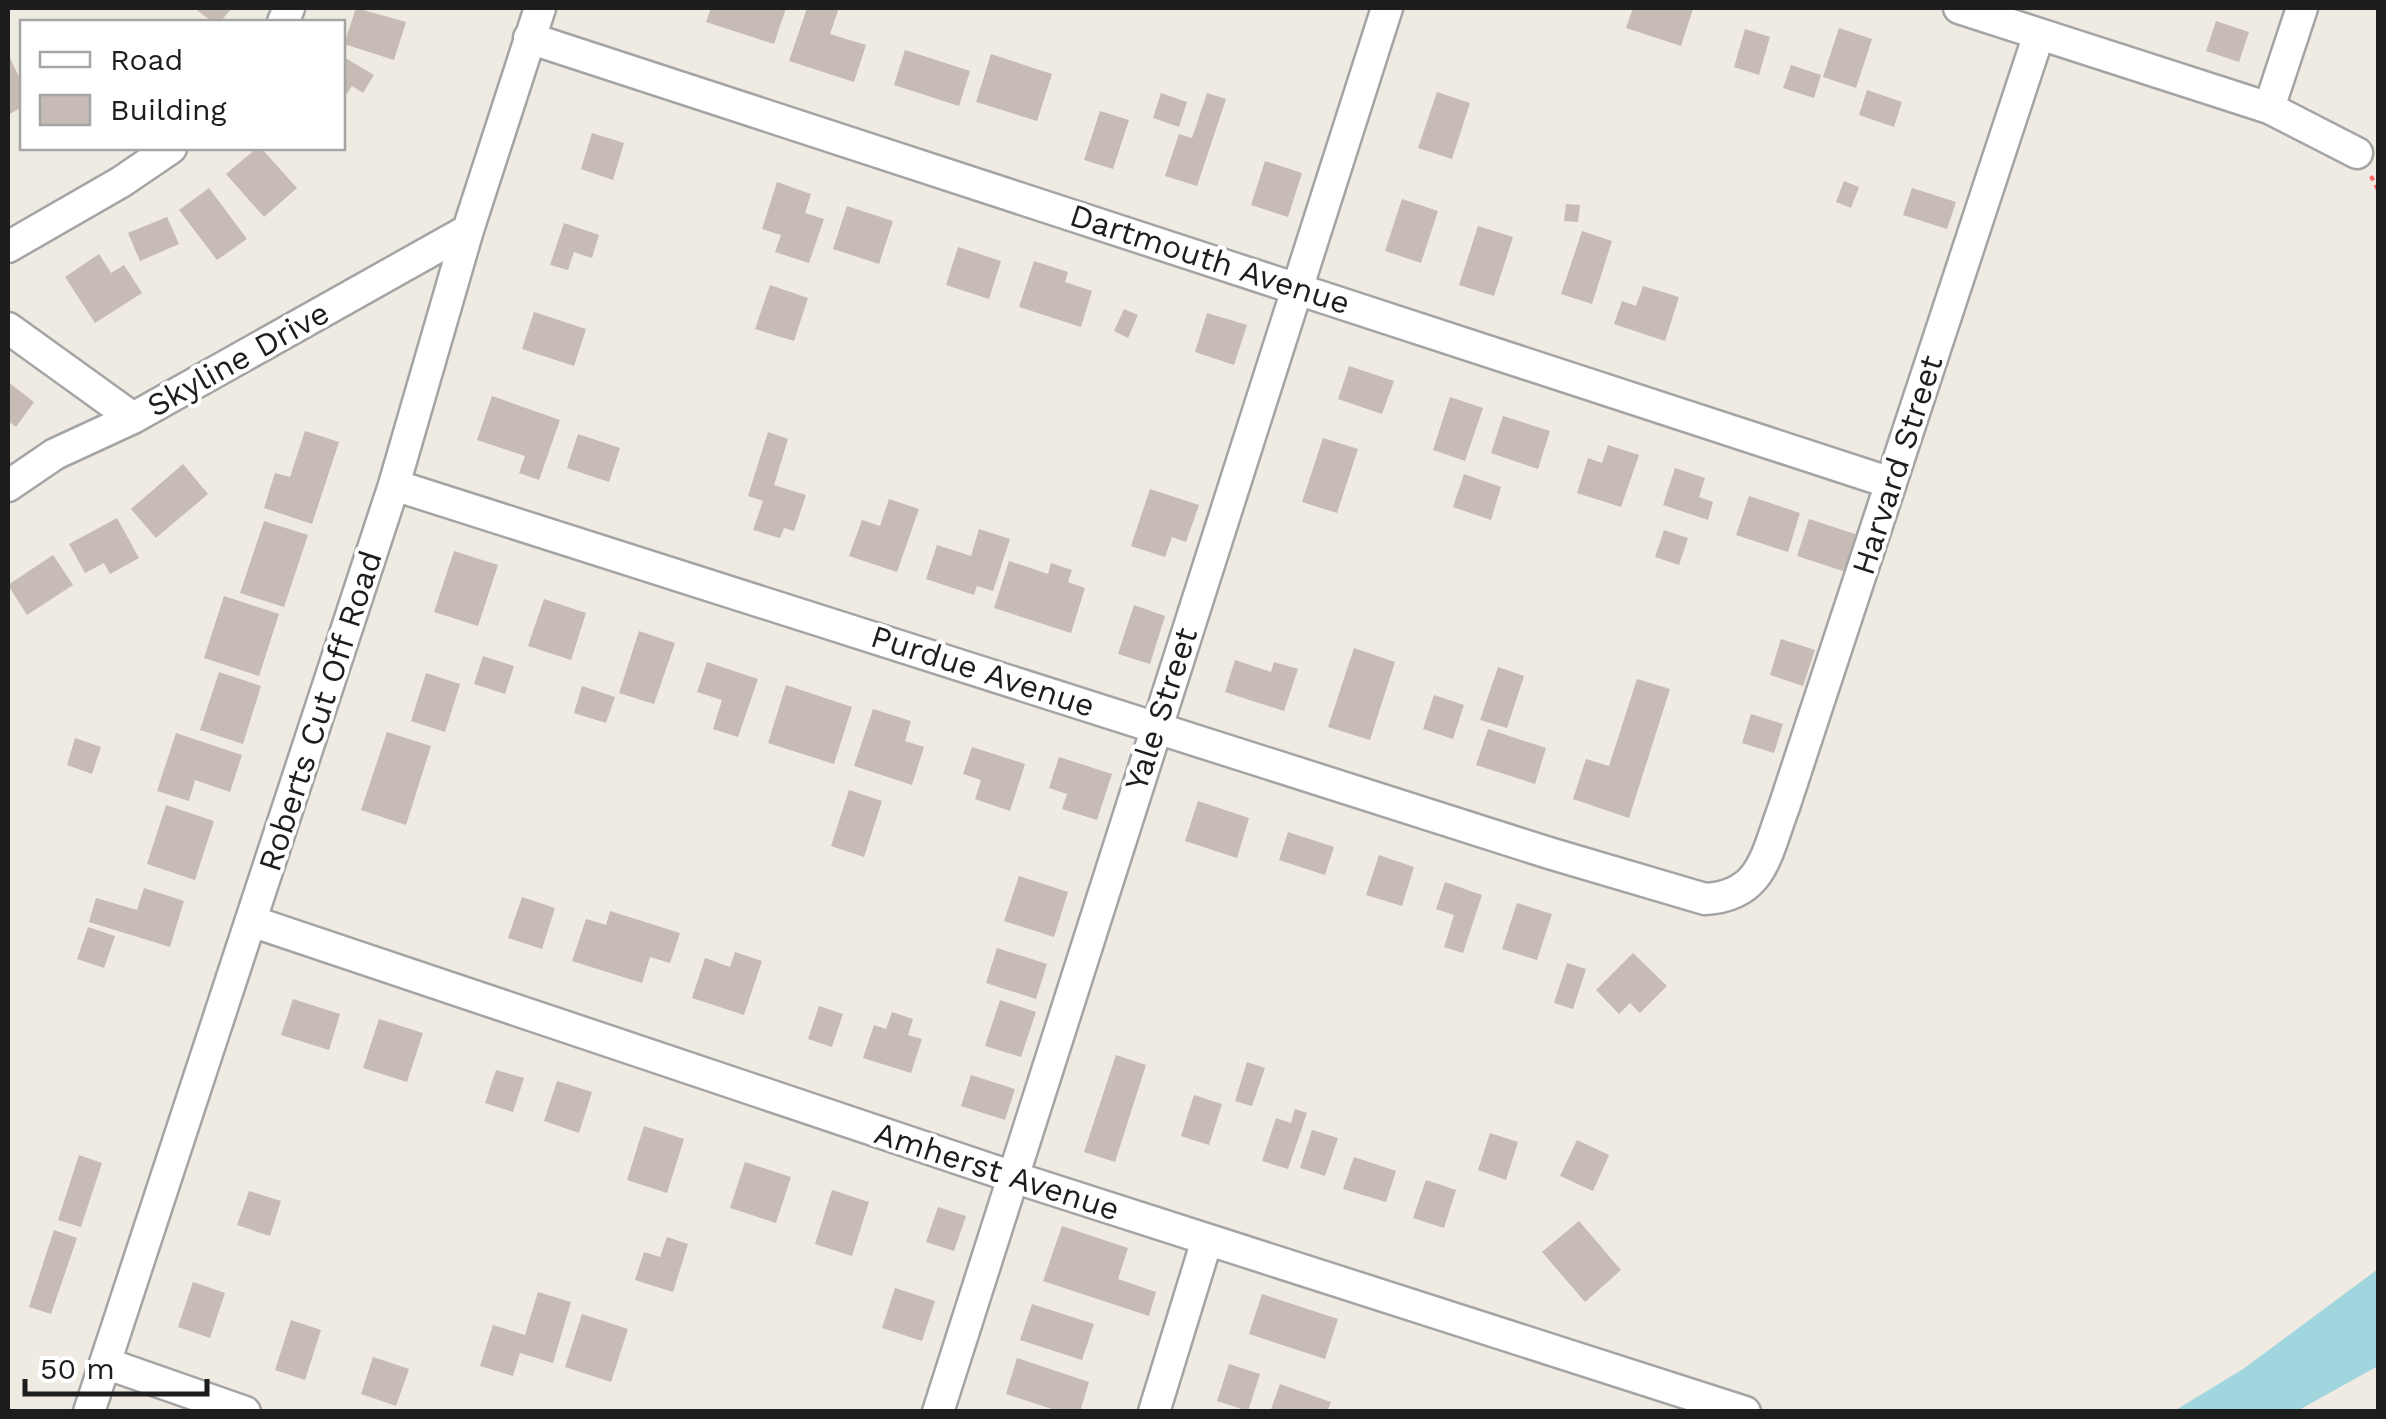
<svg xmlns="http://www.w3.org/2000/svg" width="2386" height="1419" viewBox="0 0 2386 1419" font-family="'Work Sans',sans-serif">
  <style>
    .water { fill: #a1d6de }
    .building { fill: #c7bbb6 }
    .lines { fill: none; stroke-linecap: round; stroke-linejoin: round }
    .minor-casing { stroke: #a4a4a4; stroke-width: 35 }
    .path { stroke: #ff6664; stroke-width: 4; stroke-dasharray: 5 5; stroke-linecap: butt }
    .minor { stroke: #fff; stroke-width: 30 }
    .labels { text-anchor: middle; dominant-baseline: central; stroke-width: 8; stroke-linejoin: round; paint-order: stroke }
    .street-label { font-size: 32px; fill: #1d1d1d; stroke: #fff }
  </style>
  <rect width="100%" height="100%" fill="#efeae2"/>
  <path class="water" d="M2378 1269V1366L2297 1411H2174L2243 1369Z"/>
  <path class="building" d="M194 8H232L220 22H213Z
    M356 8 406 22 394 60 344 44Z
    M711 8H786L774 44 706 22Z
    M807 8H839L830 34 866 45 854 82 789 61Z
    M1633 8 1693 9 1681 46 1626 28Z
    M2216 21 2249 32 2239 62 2206 51Z
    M1839 28 1872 39 1856 88 1823 77Z
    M1745 29 1770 37 1759 75 1734 67Z
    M905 50 970 71 959 106 894 85Z
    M8 54 22 83V107L8 115Z
    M991 54 1052 74 1037 121 976 102Z
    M342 56 374 75 363 93 352 86 342 101Z
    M1791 65 1821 75 1814 98 1783 88Z
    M1867 90 1902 102 1894 127 1859 115Z
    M1437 92 1470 103 1452 159 1418 148Z
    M1161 93 1187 102 1179 127 1153 118Z
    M1207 93 1226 99 1197 186 1165 176 1179 134 1192 138Z
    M1100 111 1129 120 1113 169 1084 160Z
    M592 133 624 143 613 180 581 169Z
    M257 148H261L297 188 264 217 226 174Z
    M1265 161 1302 173 1288 217 1251 205Z
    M1844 181 1859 187 1851 208 1836 202Z
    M777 182 811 194 805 213 824 219 809 263 775 252 781 235 762 229Z
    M209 188 247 239 217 260 179 210Z
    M1912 188 1956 202 1947 229 1903 215Z
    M1402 199 1438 211 1421 263 1385 251Z
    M1566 204 1580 205 1578 222 1564 221Z
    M847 206 893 221 879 264 833 249Z
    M167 217 179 244 140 261 128 233Z
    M564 223 599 235 592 258 574 252 568 270 550 265Z
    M1478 226 1513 237 1494 296 1459 285Z
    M1582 231 1612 241 1592 304 1561 294Z
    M958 247 1001 261 989 299 946 285Z
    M99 254 111 273 124 265 142 293 95 323 65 277Z
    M1034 261 1068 272 1065 282 1092 291 1081 327 1019 307Z
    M770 285 808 298 794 341 755 329Z
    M1643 286 1679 297 1665 341 1614 324 1622 301 1636 306Z
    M1124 309 1138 315 1128 338 1114 331Z
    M534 312 586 329 574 366 522 349Z
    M1207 313 1247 325 1234 365 1195 352Z
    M1349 366 1394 381 1382 414 1338 399Z
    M8 382 34 402 16 427 8 421Z
    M492 396 560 420 539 480 519 473 525 456 477 440Z
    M1450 397 1483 408 1465 461 1433 450Z
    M1503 416 1550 431 1538 469 1491 453Z
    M305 431 339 442 312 524 264 508 275 473 290 477Z
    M768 432 788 439 774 485 806 495 794 531 784 528 780 538 753 530 763 501 748 496Z
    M578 434 620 448 609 482 567 468Z
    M1323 438 1358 449 1337 513 1302 502Z
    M1608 445 1639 455 1621 507 1577 493 1588 458 1602 463Z
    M183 464 208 494 156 538 131 509Z
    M1675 468 1705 478 1699 497 1713 502 1708 520 1663 505Z
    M1464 474 1501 487 1491 520 1453 507Z
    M1150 489 1199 505 1186 542 1172 537 1165 557 1131 546Z
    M1749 496 1800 513 1788 552 1736 535Z
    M889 499 919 509 897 572 849 556 862 520 880 526Z
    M117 518 139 558 110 574 104 563 85 573 69 544Z
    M1809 519 1861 536 1849 573 1797 556Z
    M264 521 308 535 284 607 240 593Z
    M979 529 1010 539 993 591 977 586 974 595 926 579 937 545 971 556Z
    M1664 530 1688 538 1679 565 1655 557Z
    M454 551 498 565 478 626 434 612Z
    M53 555 73 585 27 615 8 585Z
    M1009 561 1048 574 1051 563 1072 570 1068 582 1085 588 1071 633 994 608Z
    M224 596 279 614 259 676 204 658Z
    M544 599 586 613 571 660 528 646Z
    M1134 605 1165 616 1150 664 1118 654Z
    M639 631 675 643 654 704 619 693Z
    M1781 639 1815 650 1803 686 1770 675Z
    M1354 648 1395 662 1370 740 1328 727Z
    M483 656 514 666 505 694 474 684Z
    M1235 660 1271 672 1274 662 1298 669 1284 711 1225 692Z
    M707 662 758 679 738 737 713 729 722 700 697 692Z
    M1498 667 1524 676 1507 728 1480 720Z
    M219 672 261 686 243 744 200 730Z
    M426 673 460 684 445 732 411 721Z
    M1637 679 1670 689 1629 818 1573 799 1586 759 1609 766Z
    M786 685 852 707 834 764 768 743Z
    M582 686 615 697 606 723 574 713Z
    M1434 695 1464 705 1453 739 1423 729Z
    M873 709 911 721 905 741 924 747 912 785 854 766Z
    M1751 714 1783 724 1774 753 1742 743Z
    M1488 729 1546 748 1535 784 1476 765Z
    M387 732 431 746 406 825 361 810Z
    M176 733 242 755 230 792 195 780 189 801 157 791Z
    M75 738 101 747 92 774 67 765Z
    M972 747 1025 764 1010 811 975 799 981 780 963 774Z
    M1059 757 1112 774 1097 820 1062 809 1067 794 1049 788Z
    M849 790 882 801 864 857 831 846Z
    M1198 801 1249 818 1237 858 1185 841Z
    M166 805 214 821 195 880 147 864Z
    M1288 832 1334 847 1325 875 1279 860Z
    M1379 855 1414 867 1402 906 1366 895Z
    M1019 876 1068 892 1054 937 1004 921Z
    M1445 882 1482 895 1463 953 1444 947 1454 915 1436 909Z
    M144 888 184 901 170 947 89 922 96 898 137 910Z
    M522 897 555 908 542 949 508 938Z
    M1517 903 1552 914 1537 960 1502 949Z
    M610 911 680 933 670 963 650 957 642 983 572 961 586 919 606 925Z
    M88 927 115 936 104 968 77 959Z
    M997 948 1047 964 1036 999 986 983Z
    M735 952 762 961 744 1015 692 998 705 958 730 967Z
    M1633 953 1667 986 1640 1013 1630 1003 1619 1014 1596 990Z
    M1567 963 1586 969 1573 1009 1554 1003Z
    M293 999 340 1014 329 1050 281 1035Z
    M1000 1000 1036 1012 1021 1057 985 1046Z
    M819 1006 843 1014 832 1047 808 1039Z
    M892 1012 913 1019 908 1035 922 1039 911 1073 863 1058 874 1025 886 1029Z
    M379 1019 423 1033 407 1082 363 1068Z
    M1116 1055 1146 1065 1115 1162 1084 1152Z
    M1247 1062 1265 1068 1252 1106 1235 1101Z
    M496 1070 524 1078 513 1112 485 1103Z
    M971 1075 1015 1089 1005 1120 961 1106Z
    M557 1081 592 1092 579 1133 544 1121Z
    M1194 1095 1222 1104 1209 1145 1181 1136Z
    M1295 1109 1307 1113 1288 1169 1262 1161 1276 1118 1291 1123Z
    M644 1126 684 1139 667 1193 627 1180Z
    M1312 1130 1338 1138 1325 1176 1300 1168Z
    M1490 1133 1518 1142 1506 1180 1478 1170Z
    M1577 1140 1609 1155 1593 1191 1560 1176Z
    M79 1155 102 1163 81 1227 58 1220Z
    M1354 1157 1396 1171 1386 1202 1343 1189Z
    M745 1162 791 1177 776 1223 730 1208Z
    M1426 1180 1456 1190 1444 1228 1413 1218Z
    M832 1190 869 1202 852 1256 815 1244Z
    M249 1191 281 1201 270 1236 237 1225Z
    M938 1207 966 1216 954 1251 926 1242Z
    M1579 1221 1621 1270 1585 1302 1542 1252Z
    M1062 1226 1128 1248 1118 1279 1156 1292 1149 1316 1043 1281Z
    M54 1230 77 1238 51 1314 29 1307Z
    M667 1237 688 1244 673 1292 635 1280 644 1252 660 1257Z
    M193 1282 225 1293 210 1338 178 1327Z
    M895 1288 935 1301 922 1341 882 1328Z
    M538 1292 571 1302 553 1363 520 1353 513 1376 480 1366 493 1325 525 1335Z
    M1262 1294 1338 1319 1325 1359 1249 1334Z
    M1032 1304 1094 1324 1082 1360 1020 1340Z
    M582 1314 628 1329 611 1382 565 1367Z
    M291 1320 321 1330 305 1380 275 1370Z
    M373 1357 409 1369 396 1406 361 1394Z
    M1017 1358 1089 1382 1080 1412H1061L1006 1394Z
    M1229 1364 1260 1374 1248 1411 1217 1401Z
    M1280 1384 1331 1402 1327 1412H1270Z"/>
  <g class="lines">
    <g class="minor-casing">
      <path id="minor" d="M1959 8 2269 108 2357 153
        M283 22 289 8
        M529 38 1891 483
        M2269 108 2302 8
        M8 247 121 182 171 148
        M8 328 133 418
        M394 485 1549 853 1705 899C1763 896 1766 854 1784 807L2039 34
        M8 486 55 454 133 418 468 230
        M251 921 1013 1177 1745 1412
        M105 1363 245 1412
        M89 1412 394 485 468 230 540 8
        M938 1412 1387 8
        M1154 1412 1207 1240"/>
    </g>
    <path class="path" d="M2371 176 2378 190"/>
    <use href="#minor" class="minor"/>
  </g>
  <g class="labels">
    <g class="street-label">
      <text transform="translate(1210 259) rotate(18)">Dartmouth Avenue</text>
      <text transform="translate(238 359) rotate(-29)">Skyline Drive</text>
      <text transform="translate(1897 465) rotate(-72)">Harvard Street</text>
      <text transform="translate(983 671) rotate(18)">Purdue Avenue</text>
      <text transform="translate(1161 709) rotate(-72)">Yale Street</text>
      <text transform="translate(320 711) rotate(-72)">Roberts Cut Off Road</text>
      <text transform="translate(997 1171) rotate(18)">Amherst Avenue</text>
    </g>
  </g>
  <rect width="2386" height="1419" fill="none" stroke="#1d1d1d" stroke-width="20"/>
  <rect x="20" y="20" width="325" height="130" fill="#ffffff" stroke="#a5a5a5" stroke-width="2.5"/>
  <rect x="40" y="52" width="50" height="15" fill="#ffffff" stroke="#a5a5a5" stroke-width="2.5"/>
  <text x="110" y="70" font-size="30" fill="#1d1d1d">Road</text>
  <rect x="40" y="95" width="50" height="30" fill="#c7bbb6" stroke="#a5a5a5" stroke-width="2.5"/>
  <text x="110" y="120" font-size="30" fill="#1d1d1d">Building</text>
  <path d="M25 1379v15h182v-15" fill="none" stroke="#1d1d1d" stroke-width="5"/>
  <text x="40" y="1379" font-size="30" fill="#1d1d1d" stroke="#ffffff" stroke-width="8" paint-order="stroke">50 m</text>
</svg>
